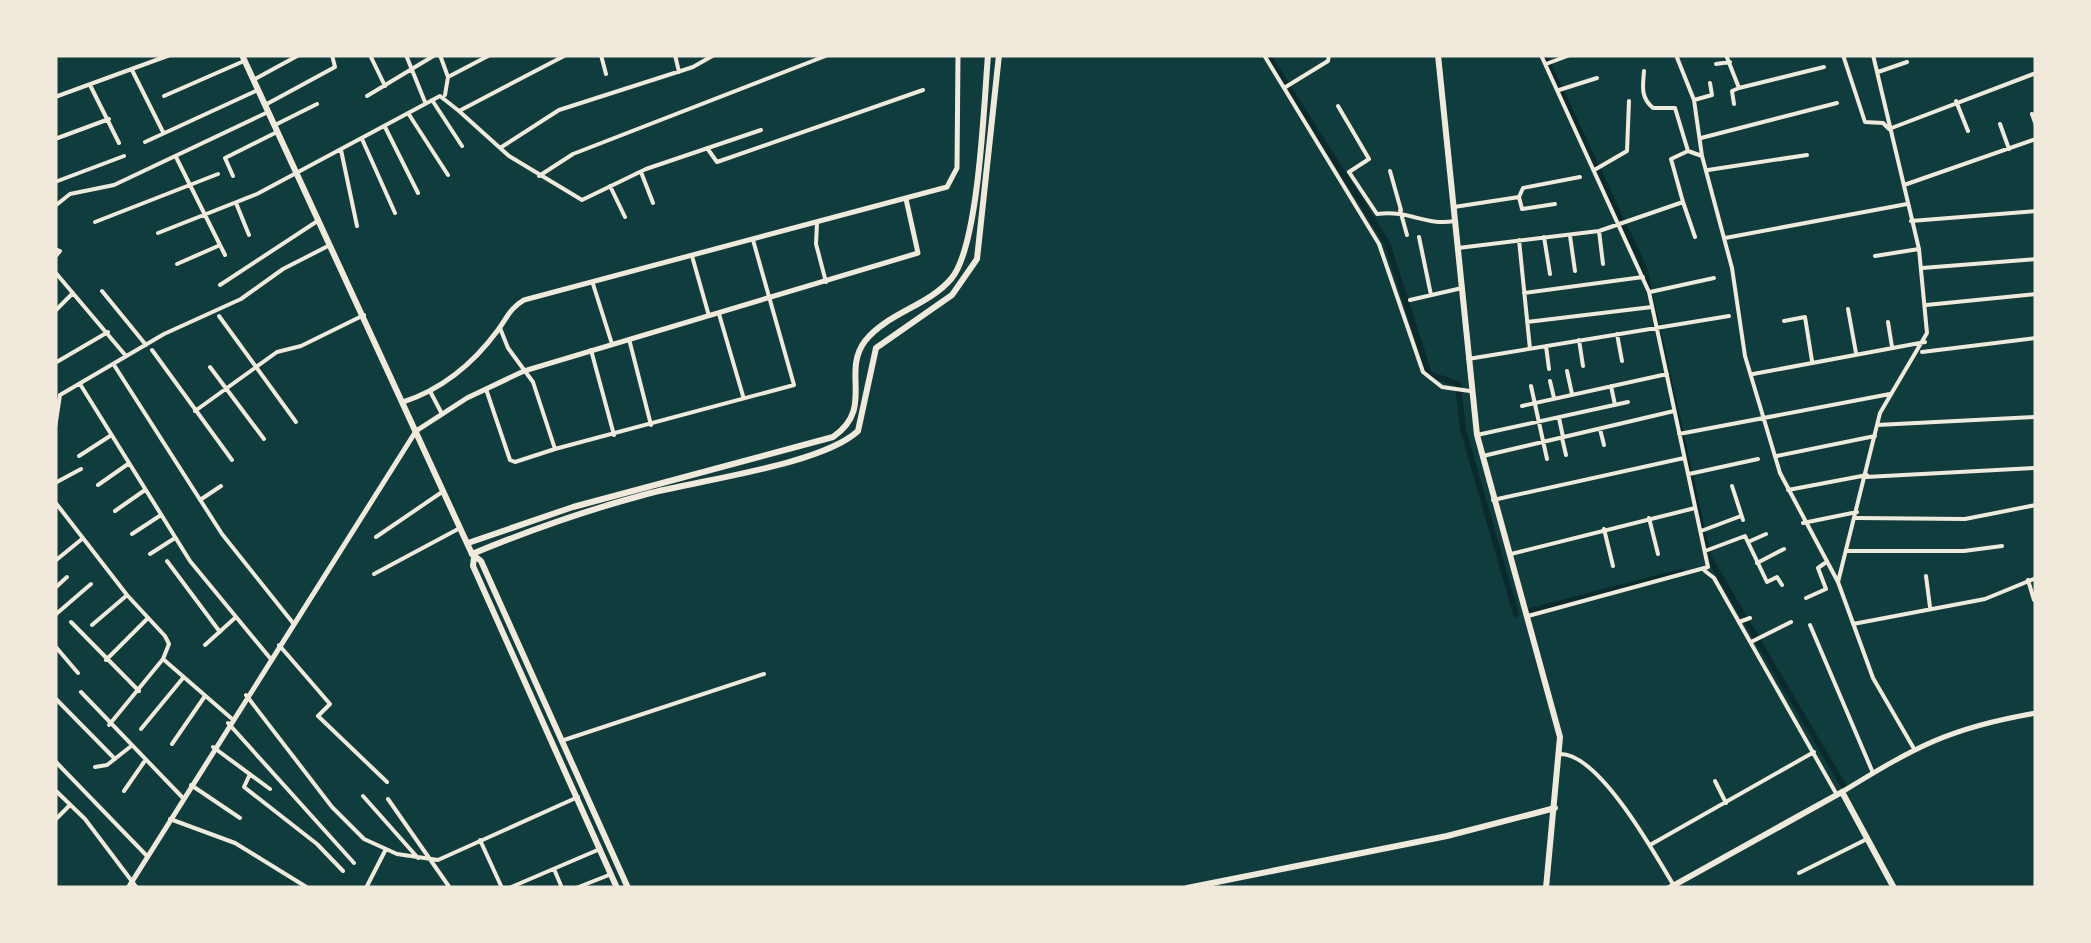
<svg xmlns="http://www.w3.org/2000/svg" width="2091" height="943" viewBox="0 0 2091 943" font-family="'Exo 2',sans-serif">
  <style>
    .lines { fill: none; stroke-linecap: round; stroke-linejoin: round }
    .canal { stroke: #0a2a2b; stroke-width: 6 }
    .minor { stroke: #f1e9da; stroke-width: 4 }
    .tertiary { stroke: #f1e9da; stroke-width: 5 }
    .secondary { stroke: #f1e9da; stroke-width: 6 }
    .primary { stroke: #f1e9da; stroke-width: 6 }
    .trunk { stroke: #f1e9da; stroke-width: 6 }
  </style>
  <rect width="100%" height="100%" fill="#0f3d3e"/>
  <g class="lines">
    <path class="canal" d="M1268 55 1387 243 1429 374 1458 384 1463 429 1516 614
      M1544 55 1644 268 1708 556 1843 785
      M1531 611 1681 572"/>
    <path class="minor" d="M370 55 385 86
      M406 55 425 102
      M440 55 448 77 445 95
      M601 55 606 74
      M675 55 679 72
      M1264 55 1379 244 1423 372 1442 387 1470 391
      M1676 55 1694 100 1702 156 1732 268 1745 356 1780 473 1838 582 1873 678 1913 747
      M1726 55 1739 88 1732 91 1734 104
      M1843 55 1865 122 1883 123 1889 129
      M1546 64 1570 55
      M1716 64 1730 62
      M132 70 163 132
      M1644 71C1643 86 1640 97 1653 108H1675L1688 151 1702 156
      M1878 72 1907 62
      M448 77 490 55
      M255 79 299 55
      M90 85 119 143
      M1284 88 1328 61 1329 55
      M1739 88 1824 67
      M1559 90 1597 78
      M164 96 244 61
      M367 96 435 55
      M55 97 170 55
      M432 100 462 146
      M1694 100 1712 95 1710 83
      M1956 101 1968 131
      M265 105 335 67 332 55
      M1338 106 1369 159 1349 172 1377 214C1412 210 1423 226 1455 221
      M459 111 509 156 582 200 646 169 761 130
      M408 113 448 175
      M2032 114 2036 125
      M277 124 317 104
      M2000 124 2009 149
      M385 127 418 193
      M1889 129 2036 73
      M1701 138 1837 103
      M55 139 109 119
      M362 139 395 213
      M145 142 258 90
      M500 148 559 110 693 67 714 55
      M707 148 717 162 923 90
      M341 150 357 226
      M176 157 225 255
      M1596 169 1627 151 1629 101
      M1708 170 1807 155
      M1390 171 1401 210
      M641 172 653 203
      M233 176 225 158 277 132
      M539 176 573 154 828 55
      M55 182 124 156
      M1904 185 2036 139
      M610 186 625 217
      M1519 197 1522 209 1555 204
      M1683 202 1695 237
      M236 203 249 235
      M55 206 70 194 114 185 268 112
      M1454 207 1519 197 1523 188 1580 177
      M1400 210 1407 235
      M1911 221 2036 211
      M95 222 218 174
      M817 223 816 244 826 282
      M1599 231 1603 264
      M158 233 257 194 440 96 459 111 566 55
      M1570 236 1575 271
      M1419 237 1431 295
      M1544 237 1550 274
      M1725 238 1907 204
      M1519 240 1530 349
      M1458 248 1599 231 1683 202 1671 159 1688 151
      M55 249 60 251 55 257
      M692 256 709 316
      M1875 256 1919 249
      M177 264 218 246
      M1922 268 2036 259
      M55 272 126 356
      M593 284 612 344
      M220 285 319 220
      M102 291 146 345
      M1650 292 1714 278
      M1524 293 1643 277
      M1410 300 1462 288
      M1926 305 2036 294
      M1848 309 1856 353
      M55 311 73 293
      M719 314 743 396
      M219 316 296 422
      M1784 321 1805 317 1812 361
      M1527 322 1652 307
      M1888 322 1892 347
      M500 328 508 348 533 382 555 449 794 385 753 240
      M1617 334 1622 361
      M629 339 651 425
      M1579 340 1583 366
      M1546 346 1549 369
      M152 350 232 460
      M591 350 614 435
      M1922 352 2036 338
      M1468 359 1729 316
      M55 363 108 332
      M114 365 222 534 293 623
      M210 367 264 439
      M1567 371 1572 394
      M1753 374 1925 342
      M1550 381 1554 398
      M80 384 190 561 270 658
      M1531 386 1547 459
      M1611 386 1615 405
      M486 389 510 460 515 462 555 449
      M431 393 442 414
      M1522 406 1667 374
      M195 411 277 352 301 346 364 315
      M1559 418 1563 437
      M1877 425 2036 417
      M55 428 60 395 164 334 241 299 283 269 330 245
      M1600 429 1604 445
      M1679 434 1890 394
      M1477 435 1628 402
      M1562 438 1566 455
      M79 456 110 436
      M1483 456 1674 411
      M1777 456 1875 436
      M1689 474 1758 459
      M1866 477 2036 468
      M55 483 81 469
      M98 485 128 464
      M1732 486 1743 520
      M1788 490 1867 475
      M200 500 221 486
      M1493 500 1684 458
      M55 502 127 595 165 636 169 644 163 659 231 718
      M115 511 145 490
      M1649 518 1658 554
      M1857 518 1965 519 2036 505
      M1803 523 1857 512
      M1604 529 1613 566
      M1701 531 1741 516
      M132 534 161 515
      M376 537 442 492
      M1748 542 1766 534
      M1705 551 1745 536 1767 582 1777 577 1782 585
      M1847 551H1964L2002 546
      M150 554 175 538
      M1511 554 1695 508
      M55 561 82 539
      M167 561 220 632
      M1757 563 1784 549
      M1705 571 1714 578 1837 795
      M374 574 460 528
      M1926 576 1930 607
      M2028 580 2034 600
      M1838 582 1880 413 1927 333 1919 249 1873 55
      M55 588 67 577
      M1806 598 1826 589 1818 568 1825 563
      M55 615 91 584
      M1528 616 1708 567 1649 292 1541 55
      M71 622 139 691
      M1739 622 1750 618
      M1853 624 1985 599 2036 578
      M92 625 126 596
      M1810 625 1873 773
      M1751 642 1791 622
      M205 645 236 617
      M279 645 330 704 318 716 387 782
      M55 646 78 673
      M106 660 148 618
      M81 692 183 798
      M246 695 332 807 364 839 397 854 438 860 578 797
      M55 698 115 759
      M228 723 354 863
      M109 725 163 659
      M141 729 183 678
      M564 740 764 674
      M172 744 205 696
      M213 747 270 789
      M1560 754C1599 753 1655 854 1674 886
      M55 761 147 856
      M95 767 107 765 130 747
      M250 774 244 787 317 844 343 871
      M1715 781 1726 803
      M191 785 240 818
      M55 790 85 819 137 888
      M124 791 144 762
      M363 796 418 858
      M388 799 450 888
      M170 819 235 843 308 888
      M55 820 70 805
      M480 840 502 888
      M1650 845 1814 752
      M554 869 562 888
      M1799 873 1867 839
      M313 888H346
      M366 888 386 849
      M509 888 600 849
      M576 888 609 875"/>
    <path class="tertiary" d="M403 402C443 389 473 364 498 330 507 318 510 308 524 300L947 187 957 168 958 55
      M1842 792C1917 746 1949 728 2036 713
      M128 888 416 431 467 398 524 371 918 253 906 199"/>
    <path class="secondary" d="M468 543 573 507 833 437C875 408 841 373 865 341 887 313 928 306 951 279 979 247 984 102 988 55
      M472 554C530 530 587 510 647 494 699 480 821 465 858 431L876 348 952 295 977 259 999 55
      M1187 888 1447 836 1555 808
      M1669 888 1842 792 1894 888"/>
    <path class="primary" d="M1438 55 1477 435 1560 737 1546 888"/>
    <path class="trunk" d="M242 55 472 554 481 561 628 888
      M474 557 473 566 617 888"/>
  </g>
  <rect width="2091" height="943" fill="none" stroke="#f1e9da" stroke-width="115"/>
</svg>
